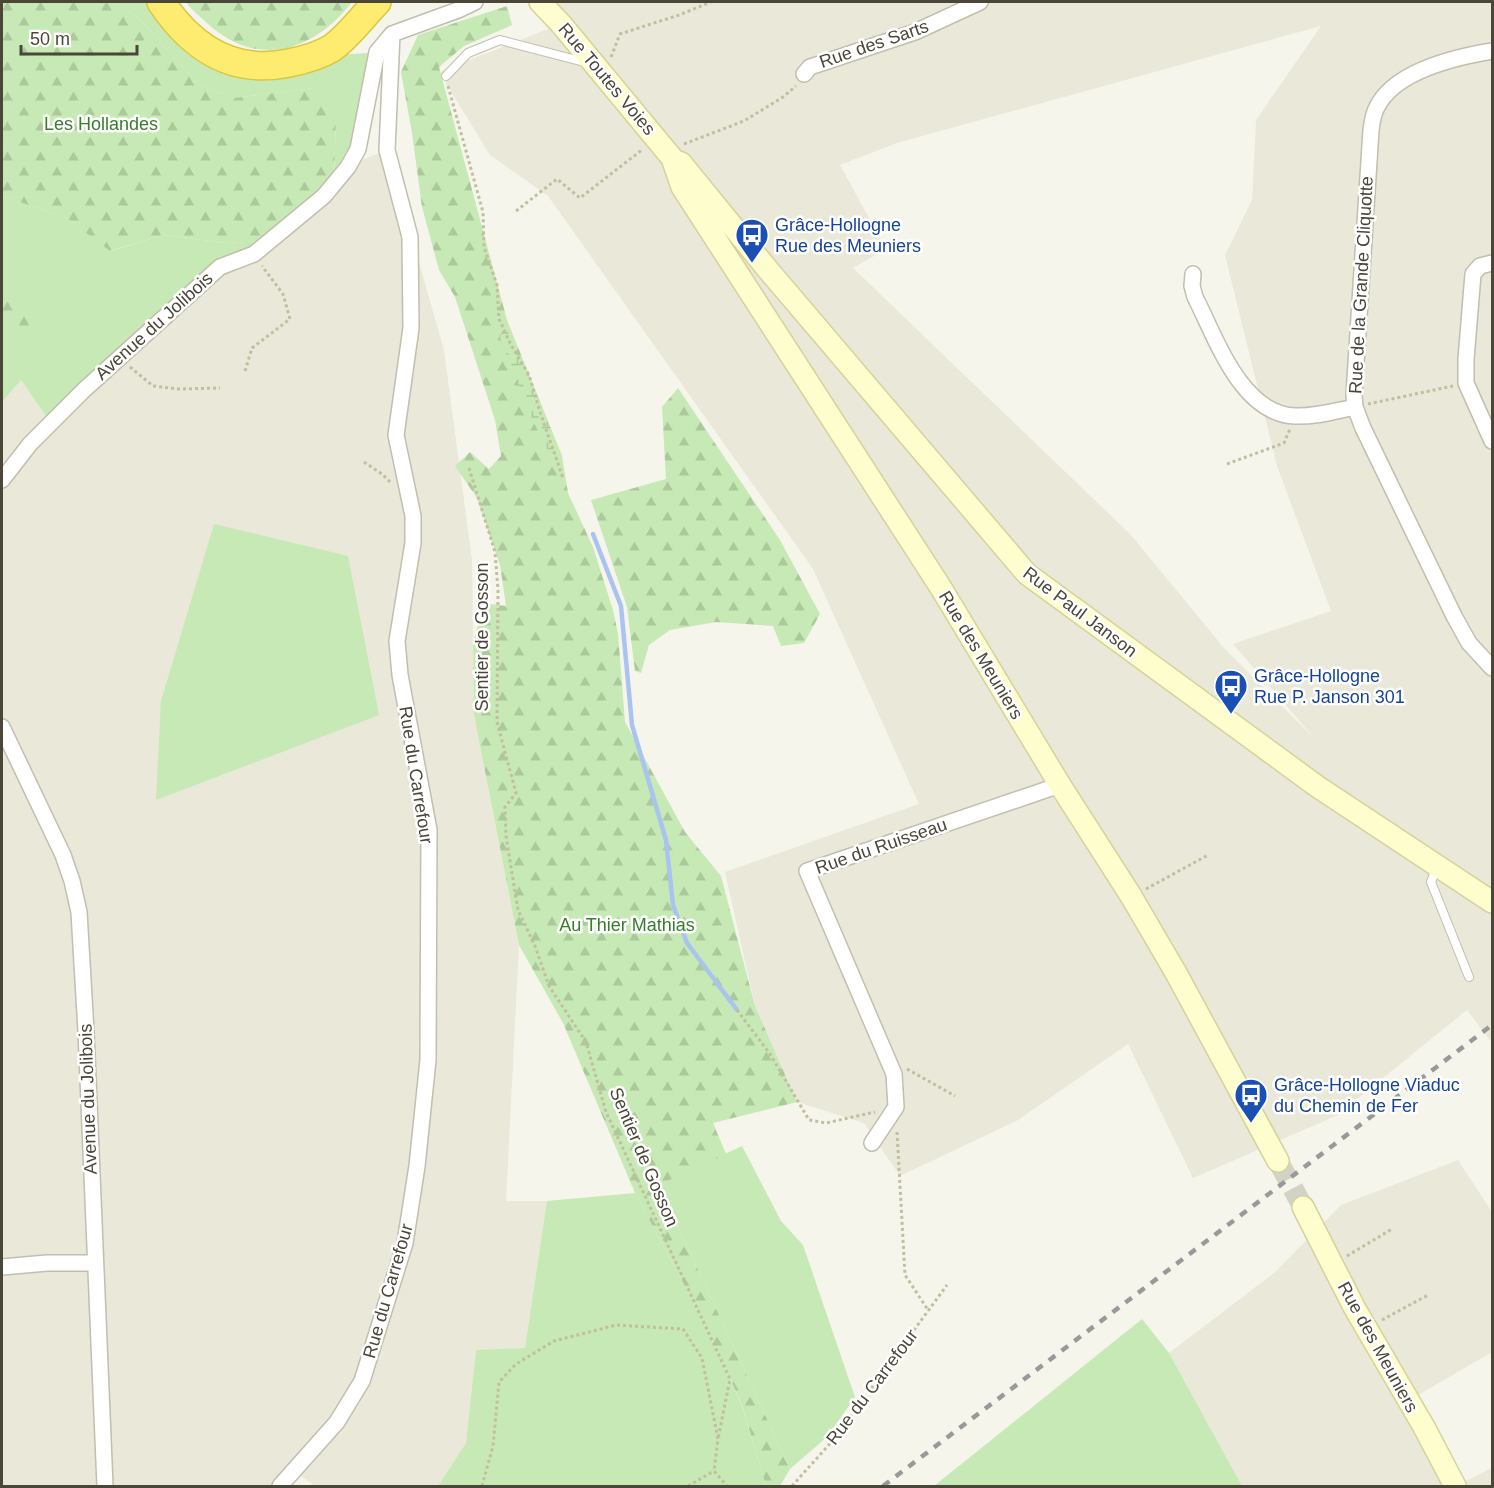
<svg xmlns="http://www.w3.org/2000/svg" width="1494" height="1488" viewBox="0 0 1494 1488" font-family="Helvetica,sans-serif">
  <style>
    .residential { fill: #e9e8d9; fill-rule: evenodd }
    .green { fill: #c6e9b5 }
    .forest { fill: url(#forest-firs) }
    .wetland { fill: url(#wetland-marsh) }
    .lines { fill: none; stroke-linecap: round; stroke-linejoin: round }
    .stream { stroke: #a9c4f1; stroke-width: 4.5 }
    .secondary-tunnel { stroke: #d3d2c7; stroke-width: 21; stroke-dasharray: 21 10; stroke-linecap: butt }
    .lane-casing { stroke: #c1bfae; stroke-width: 10 }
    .street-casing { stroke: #c1bfae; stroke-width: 18 }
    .secondary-casing { stroke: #d5d29b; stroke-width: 24 }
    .highway-casing { stroke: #ddc53e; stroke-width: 30 }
    .path { stroke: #c3be9f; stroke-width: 3; stroke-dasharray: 3 3; stroke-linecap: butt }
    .lane { stroke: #fff; stroke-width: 8 }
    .street { stroke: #fff; stroke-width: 15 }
    .secondary { stroke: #fefdcd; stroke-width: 21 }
    .highway { stroke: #fdec6f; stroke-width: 27 }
    .rail { stroke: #999; stroke-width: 4.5; stroke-dasharray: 8 8; stroke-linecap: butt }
    .labels { text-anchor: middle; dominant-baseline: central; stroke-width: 5; stroke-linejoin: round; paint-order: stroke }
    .street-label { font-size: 18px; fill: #4a4739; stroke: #fff }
    .park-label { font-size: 18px; fill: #387d2b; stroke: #fff }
    .transit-label { font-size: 18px; fill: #164399; stroke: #fff; text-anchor: start }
  </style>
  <defs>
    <pattern id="forest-firs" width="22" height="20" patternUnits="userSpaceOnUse" patternTransform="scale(1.5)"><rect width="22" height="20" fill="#c6e9b5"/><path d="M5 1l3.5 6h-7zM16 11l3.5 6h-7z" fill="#acc99c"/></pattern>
    <pattern id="wetland-marsh" width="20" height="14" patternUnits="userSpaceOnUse" patternTransform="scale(1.5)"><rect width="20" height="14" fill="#c6e9b5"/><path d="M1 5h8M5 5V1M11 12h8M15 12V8" fill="none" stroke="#acc99c"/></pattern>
  </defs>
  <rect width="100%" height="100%" fill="#f5f5eb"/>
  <path class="residential" d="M543 2H1492V1043L1467 1010 1336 1116 1193 1178 1128 1044 1018 1120 900 1176 864 1123 797 1102 755 1006 725 872 919 804 813 569 548 196 490 155 439 72 561 24ZM1321 26 1256 120 1252 200 1225 255 1277 466 1331 611 1233 644 1315 739 1224 648 1131 535 853 268 886 249 840 165 897 143Z
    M387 150 444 350 472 560 474 715 519 945 506 1201H547L525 1348 476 1351 466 1443 438 1486H315L294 1471 277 1486H2V402L21 380 48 419 57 428 115 371 223 273 338 191 361 160Z
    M1458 1160 1492 1212V1352L1408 1401 1455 1486H1242L1169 1353 1274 1273 1341 1205Z
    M1492 1468V1486H1456Z"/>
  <path class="green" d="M115 2H151L196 53 335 55 368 53 358 129 350 155 334 178 336 118 313 88 234 98 200 86 140 19Z
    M2 196 66 218 111 251 163 235 227 243 264 241 242 253 48 419 21 380 2 402Z
    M214 524 348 556 379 715 156 800 161 701Z
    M742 1146 781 1221 803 1245 855 1397 827 1437 790 1469 659 1185Z
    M635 1193 704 1322 742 1406 766 1486H438L466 1443 476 1350 525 1348 547 1201Z
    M1142 1319 1169 1353 1242 1486H934Z"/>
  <path class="forest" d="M2 2H115L140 19 200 86 234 98 313 88 331 95 336 118 334 178 264 241 227 243 163 235 110 251 66 218 2 196Z
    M186 2H352C314 51 259 69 209 25 201 17 192 11 186 2Z
    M507 6 512 25 464 46 439 67 507 320 562 456 568 493 593 547 613 610 618 634 625 722 685 832 721 876 755 1006 797 1102 713 1123 726 1154 659 1185 790 1469 780 1486H766L742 1405 704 1322 635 1193 563 1023 519 945 474 715 473 643 484 603 506 606 500 565 477 498 455 466 470 452 489 469 501 456 495 420 455 297 439 270 422 207 412 133 401 72 418 35Z
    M2 297C21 305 36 304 39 329L28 344 2 328Z
    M678 388 780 540 820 614 804 643 781 646 773 626 716 622 670 630 649 645 641 673 635 671 627 607 591 500 666 479 662 407Z"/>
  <path class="wetland" d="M507 320 511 345 529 375 562 456 553 460 534 423 500 338Z"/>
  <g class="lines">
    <path class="stream" d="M593 534 621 606 632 725 666 840 673 905 687 943 737 1010"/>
    <path class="secondary-tunnel" d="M1278 1161 1303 1207"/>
    <g class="lane-casing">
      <path id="lane" d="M446 76 468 53 500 40 588 63
        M1437 866 1431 882 1469 977"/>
    </g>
    <g class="street-casing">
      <path id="street" d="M1492 51C1456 57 1395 71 1377 107 1373 114 1372 122 1371 130L1354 395 1355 407 1363 428 1454 616 1469 643 1492 668
        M804 74 810 67 915 32 980 2
        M1492 263 1480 266 1473 274 1466 359V383L1492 441
        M1193 274 1192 286 1195 297C1216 338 1241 414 1295 416 1315 417 1335 411 1355 407
        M2 480 30 444 85 389 220 267 254 254 324 196 348 167 358 149 377 52 392 34 458 10 475 2
        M2 727 63 855 72 881 79 912 86 1031 105 1486
        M872 1143 896 1107 894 1074 807 871 1060 785
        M2 1267 47 1263H95
        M280 1486 337 1422 362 1381 405 1243 417 1166 428 1060 429 830 400 675 397 641 413 543V516L396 435 411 328 410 237 387 150 392 34"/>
    </g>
    <g class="secondary-casing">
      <path id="secondary" d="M540 2 561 24 672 158 682 187 941 588 1060 785 1131 896 1176 973 1278 1161
        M676 161 681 163 769 271 1027 574 1318 787 1492 902
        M1303 1207 1354 1307 1424 1427 1455 1486"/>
    </g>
    <g class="highway-casing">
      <path id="highway" d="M161 2C191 47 232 75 289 63 304 60 319 56 332 48 348 37 364 15 377 2"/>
    </g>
    <path class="path" d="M611 57 620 34 679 15 711 2
      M448 86 483 212 484 247 497 285 499 319 511 345 529 375 540 412 563 478
      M684 144 744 121 783 97 796 86
      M516 211 557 179 580 198 643 149
      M130 367 153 386 179 389 220 388
      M245 371 252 348 290 319 283 294 262 266
      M1368 404 1453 386
      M364 462 382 474 390 482
      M1227 464 1284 443 1290 429
      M469 468 495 552 498 590 497 722 516 793 505 807 506 836 518 910 535 946 549 986 586 1042 606 1112 730 1379 718 1439
      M1146 889 1208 855
      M737 1010 770 1054 809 1120 826 1123 875 1112
      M907 1069 955 1096
      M897 1132 905 1275 928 1310
      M1347 1256 1392 1229
      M1382 1320 1428 1295
      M482 1486 493 1446 499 1382 516 1364 554 1341 616 1325 683 1329 702 1358 718 1439 714 1471 727 1486
      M688 1486 714 1471
      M792 1486 835 1438 947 1285"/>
    <use href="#lane" class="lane"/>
    <use href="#street" class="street"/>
    <use href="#secondary" class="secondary"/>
    <use href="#highway" class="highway"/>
    <path class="rail" d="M883 1486 1492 1025"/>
  </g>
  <defs>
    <g id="bus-pin" transform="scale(1.725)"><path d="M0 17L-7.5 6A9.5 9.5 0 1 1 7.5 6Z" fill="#1a4fb4" stroke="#fff"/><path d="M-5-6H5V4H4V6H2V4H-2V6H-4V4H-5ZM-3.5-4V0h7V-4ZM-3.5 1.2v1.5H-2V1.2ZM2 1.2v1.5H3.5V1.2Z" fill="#fff"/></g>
  </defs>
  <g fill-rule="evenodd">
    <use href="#bus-pin" x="752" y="235"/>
    <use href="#bus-pin" x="1231" y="686"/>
    <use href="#bus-pin" x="1251" y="1095"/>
  </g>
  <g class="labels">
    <g class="street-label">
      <text transform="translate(874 44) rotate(-19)">Rue des Sarts</text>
      <text transform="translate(607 79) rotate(50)">Rue Toutes Voies</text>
      <text transform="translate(1361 285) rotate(-87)">Rue de la Grande Cliquotte</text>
      <text transform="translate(154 326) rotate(-42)">Avenue du Jolibois</text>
      <text transform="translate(1080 612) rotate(37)">Rue Paul Janson</text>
      <text transform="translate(482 637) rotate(-90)">Sentier de Gosson</text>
      <text transform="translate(981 655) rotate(59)">Rue des Meuniers</text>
      <text transform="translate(416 775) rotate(81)">Rue du Carrefour</text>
      <text transform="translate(881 846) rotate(-19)">Rue du Ruisseau</text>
      <text transform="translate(88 1099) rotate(-92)">Avenue du Jolibois</text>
      <text transform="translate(644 1157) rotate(67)">Sentier de Gosson</text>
      <text transform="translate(388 1291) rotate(-74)">Rue du Carrefour</text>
      <text transform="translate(1378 1347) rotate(61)">Rue des Meuniers</text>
      <text transform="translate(872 1387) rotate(-53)">Rue du Carrefour</text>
    </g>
    <g class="park-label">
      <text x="101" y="124">Les Hollandes</text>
      <text x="627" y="925">Au Thier Mathias</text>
    </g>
    <g class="transit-label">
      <text x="775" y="225">Grâce-Hollogne<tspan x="775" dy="21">Rue des Meuniers</tspan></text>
      <text x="1254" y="676">Grâce-Hollogne<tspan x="1254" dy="21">Rue P. Janson 301</tspan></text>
      <text x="1274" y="1085">Grâce-Hollogne Viaduc<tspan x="1274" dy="21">du Chemin de Fer</tspan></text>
    </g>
  </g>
  <rect width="1494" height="1488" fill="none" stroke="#4a4739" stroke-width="6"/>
  <path d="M21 45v9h116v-9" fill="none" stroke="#4a4739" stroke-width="3"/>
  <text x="30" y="45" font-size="18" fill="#4a4739" stroke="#ffffff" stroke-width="4.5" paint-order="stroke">50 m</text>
</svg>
